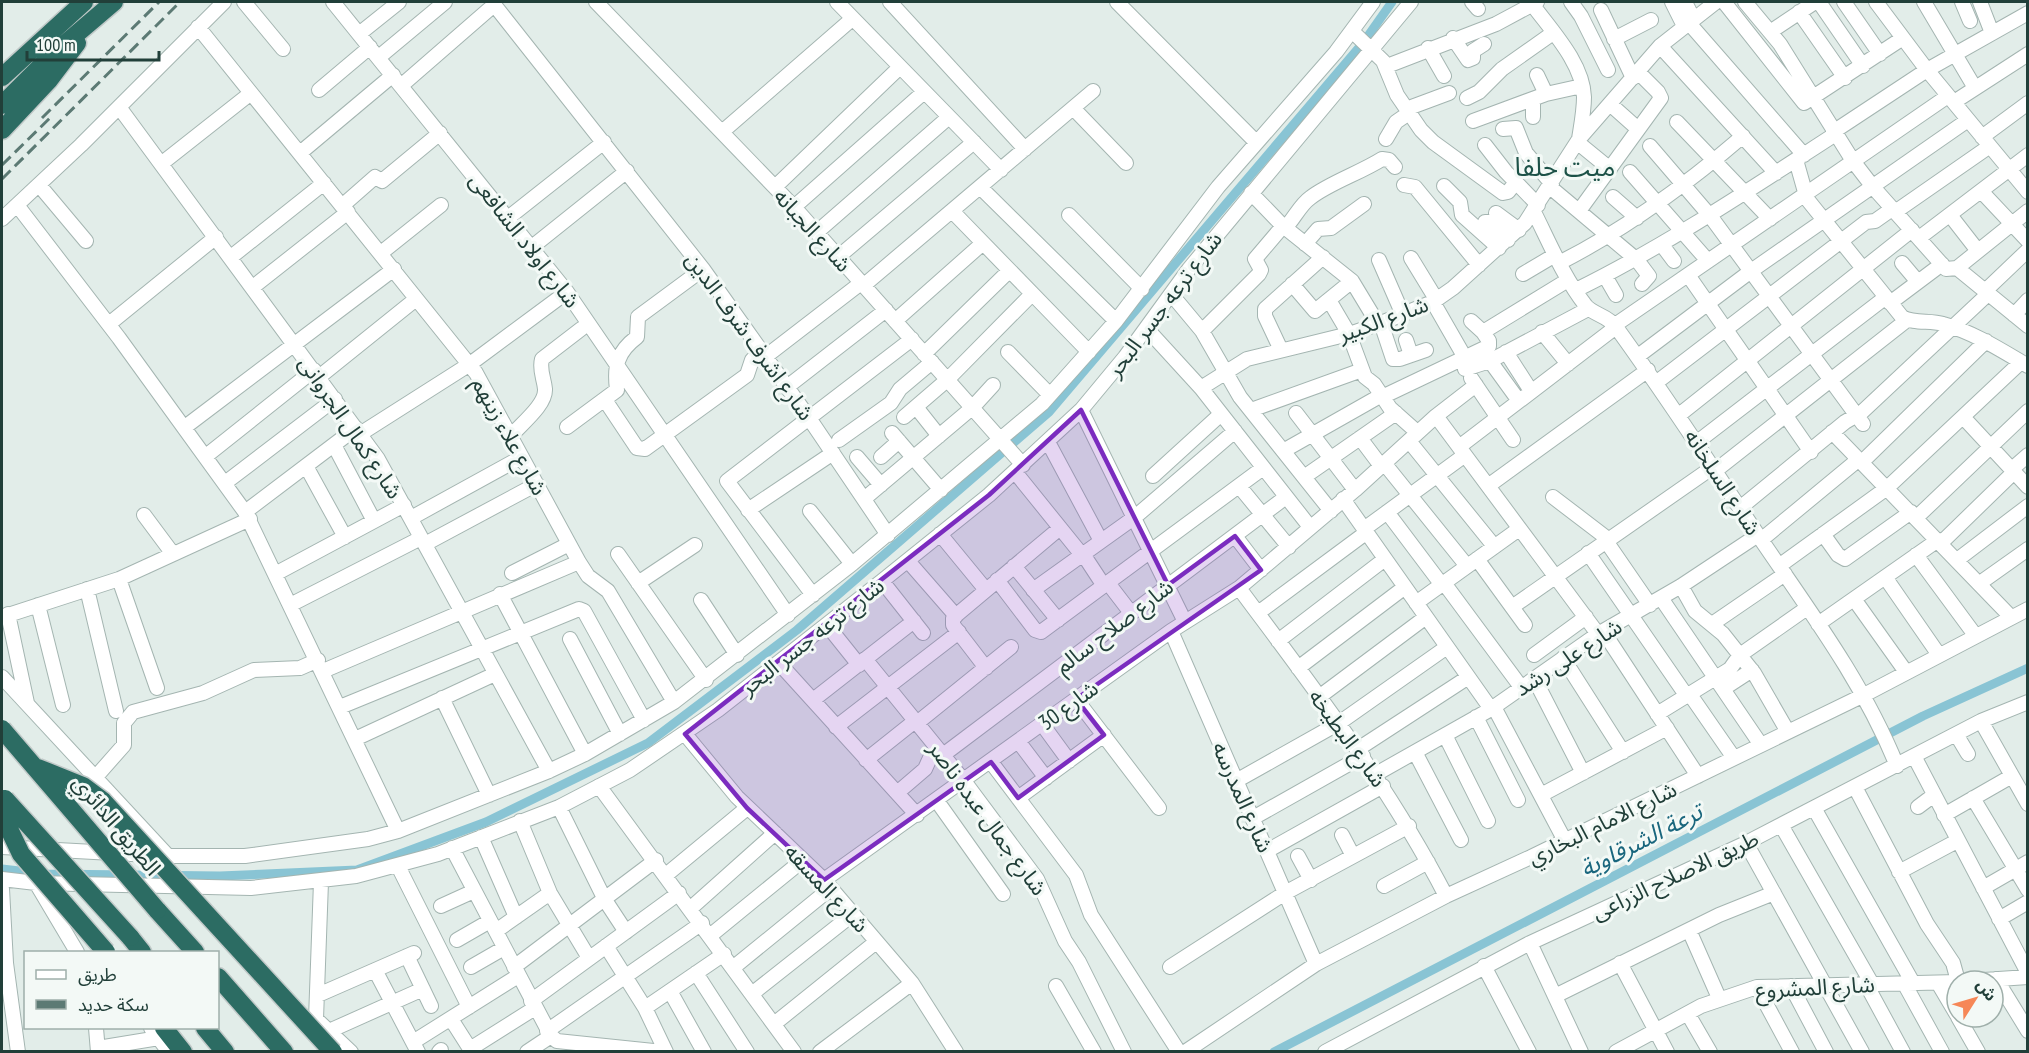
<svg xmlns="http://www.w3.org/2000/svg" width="2029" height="1053" viewBox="0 0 2029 1053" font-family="'PT Sans Narrow','Noto Sans Arabic',sans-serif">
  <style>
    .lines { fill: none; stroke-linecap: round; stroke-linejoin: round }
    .canal { stroke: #89c4d4; stroke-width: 9 }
    .minor-casing { stroke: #a4b5b1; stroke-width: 16 }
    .highway-casing { stroke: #c1c9c8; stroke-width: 21 }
    .minor { stroke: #fff; stroke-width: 14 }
    .highway { stroke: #2c6c63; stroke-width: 18 }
    .rail { stroke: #5c7a74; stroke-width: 3; stroke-dasharray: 12 6; stroke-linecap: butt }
    .highway-bridge-casing { stroke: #c1c9c8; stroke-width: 21; stroke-linecap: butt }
    .highway-bridge { stroke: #2c6c63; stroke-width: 18 }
    .marked { fill: #7b2cbf; fill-opacity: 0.2; stroke: #7b2cbf; stroke-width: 4.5; stroke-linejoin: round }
    .labels { text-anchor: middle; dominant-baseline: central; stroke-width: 6; stroke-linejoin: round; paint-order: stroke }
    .street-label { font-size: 22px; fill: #213f39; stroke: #f3f9f6 }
    .water-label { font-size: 24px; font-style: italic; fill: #19667d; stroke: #f3f9f6 }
    .quarter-label { font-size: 26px; fill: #1d5248; stroke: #f3f9f6 }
  </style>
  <rect width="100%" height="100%" fill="#e2ede9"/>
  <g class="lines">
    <path class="canal" d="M2 869 45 874 220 876 357 870 486 822 648 743 797 630 1049 412 1363 43 1392 2
      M1274 1052 1923 716 2028 668"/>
    <g class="minor-casing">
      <path id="minor" d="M244 2 283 49
        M333 2 567 292 788 615
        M492 2 703 269 809 418 888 535
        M596 2 794 207 1023 465
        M837 2 1001 170
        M890 2 1025 149
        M1117 2 1256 142
        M1472 2 1478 9
        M1571 2 1581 16 1608 70
        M1672 2 1684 26
        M1685 2 1693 18
        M1724 2 1804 103 1903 38
        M1745 2 1780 44 1853 161 1873 187 1946 269 1957 268 2028 211
        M1819 2 1863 66
        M1844 2 1880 54
        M1876 2 1927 70 2028 192
        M1924 2 1975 88
        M1962 2 1970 21
        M1980 2 1992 33
        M1532 4C1551 30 1583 63 1584 97 1584 111 1581 126 1579 139
        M1601 10 1633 78
        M1799 12 1845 78
        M1688 22 1804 155
        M198 27 476 373 579 562 588 576 608 591 674 702
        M1353 32 1383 61 1397 95 1421 130 1433 142 1503 193 1508 192 1516 182
        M1770 32 1815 2
        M359 34 399 2
        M1453 38 1468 60 1473 58V51L1484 44
        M1614 39 1651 20
        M1660 46 1776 173
        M1428 48 1444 76
        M379 57 445 2
        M1387 66 1496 24 1537 2
        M1537 75 1546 94
        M402 85 494 5
        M319 90 370 47
        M1467 98 1479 92 1502 69 1553 33
        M1533 99V117
        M1954 102 2028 54
        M1610 104 1638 129
        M119 107 378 459 549 771
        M1073 108 1126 163
        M1406 109 1449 93
        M1473 121 1546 94 1582 86
        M1677 122 1770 219
        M1503 129 1516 128 1526 153 1552 184
        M722 132 852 19
        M1833 132 1927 70 2028 13
        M1982 137 2028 103
        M1386 139 1396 122 1409 113
        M1577 142 1610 169
        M1485 145 1506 172 1538 205
        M1650 146 1711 217 1863 424
        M300 153 393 75
        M1796 160 1807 199 1902 317C1914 324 1930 320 1943 324 1973 332 2001 350 2028 366
        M161 164 251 93
        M1630 172 1708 261
        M39 185 86 241
        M1404 185 1415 187 1479 265
        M1444 186 1460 202 1462 215 1499 248
        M775 187 900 67
        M1550 187 1637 260 1649 276 1642 284
        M981 188 1116 321
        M1981 191 2028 241
        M1251 193 1283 226 1352 281 1378 324
        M1613 197 1637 218
        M17 205 119 338 245 512 398 831
        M342 206 375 177 382 181 440 133
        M794 207 924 92
        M1579 211 1661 98 1658 92 1638 72
        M953 212 1089 352
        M1534 212C1550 244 1564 278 1586 306 1594 315 1607 315 1616 327 1667 397 1713 469 1762 541 1811 613 1864 684 1897 766
        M1895 212 1990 146
        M1496 213 1519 230
        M1069 215 1142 289
        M1950 215 1978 251
        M508 218 604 142
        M2 219 81 145 224 2
        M1485 222H1490L1508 240
        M1285 228C1294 219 1300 205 1310 198 1329 183 1360 173 1382 159L1389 160 1395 167
        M817 232 949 117
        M1919 238 2028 155
        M1305 244 1318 229 1331 228 1364 204
        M1662 245 1674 261
        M532 247 627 171
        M381 253 441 205
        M231 257 324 183
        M838 257 974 142
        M1411 258 1436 299
        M1379 260 1403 315
        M1559 263C1626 229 1686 185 1743 136
        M1902 263 1918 282
        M1957 268 2028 326
        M1523 274 1555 255
        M1688 275 1811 452
        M1605 276 1616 295
        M1292 284 1315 311 1352 281
        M863 286 1093 91
        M253 287 348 212
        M1576 290C1667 245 1749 190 1834 135
        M1985 291 2028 250
        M1172 295 1202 331 1240 397 1331 511
        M1329 300 1349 334 1365 377 1374 384 1390 408 1417 432
        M1433 302 1464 356
        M1890 303 1942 264
        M2014 315 2028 300
        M895 321 983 243
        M1471 321 1483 332 1568 280
        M1381 323 1393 359H1400L1426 350
        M109 324 216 237
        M1615 325 1948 96
        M1147 329 1201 388 1310 527
        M1202 331 1259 274 1261 270 1255 259 1283 226
        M1542 332 1568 364
        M1406 340 1411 355
        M1281 350 1265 316V309L1323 257
        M1008 352 1050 395
        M1506 352 1531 391
        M924 354 1009 271
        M1638 356 1751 271 1968 120
        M765 357 861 283
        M1490 361 1519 401
        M1465 369 1490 361 1588 309
        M319 377 416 299
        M1471 378 1513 440
        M1657 382 1866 222 1875 221 1892 209
        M787 387 886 310
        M1201 388 1247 359 1349 334 1381 323 1433 302 1453 288 1525 223 1579 139 1660 46 1716 2
        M1382 397 1489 346V341L1483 332
        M605 400 637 448 645 449 747 375 752 360 761 352
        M916 407 939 436
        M1081 410 1185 622
        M1251 410 1362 370
        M1296 413 1355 490
        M1679 415 1912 230
        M1436 416 1598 634
        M904 417 947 380 1032 294
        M1963 417 2028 487
        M185 427 394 269
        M567 427 617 390C614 366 617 352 637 337L638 317 703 269
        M1832 432 2010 616
        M892 433 941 490
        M360 434 470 364 567 292
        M511 436C521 424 546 405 545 389 544 378 539 370 542 359L581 329
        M1360 438 1381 466
        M839 440 891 403 900 389 932 362
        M1409 441 1494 546
        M1048 442 1101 541
        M1696 443 1886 297
        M334 445 374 521
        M1459 447 1616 327
        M1283 451 1380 396
        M206 456 314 370
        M857 457 881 485
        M881 457 899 441
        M1862 462 1986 341
        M1384 463 1467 566
        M306 466 345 537
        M2012 469 2028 455
        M1715 471 1907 320
        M1015 472 1082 555
        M1153 476 1221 414
        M1304 477 1396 413
        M225 483 335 399
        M1239 486 1289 547
        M1488 486 1648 370
        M1553 497 1608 539
        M864 499 972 408 993 385
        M1343 499 1491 709
        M1740 508 1845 422 1862 412 1988 294
        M748 510 833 453
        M810 511 852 564
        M245 512 356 428
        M1387 512 1442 585
        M144 515 173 554
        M1917 517 2028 411
        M411 518 522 457
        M1364 529 1465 455
        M940 534 986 590
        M1823 534 1838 555 1845 559 1911 512
        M1235 536 1261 570
        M1761 540 1859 459
        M1606 541 1650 605
        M1941 543 2014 472
        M425 544 537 484
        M1588 553 1686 695
        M618 554 706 680
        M1083 554 1104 586
        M1916 555 1975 635
        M1477 559 1525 625
        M1957 560 2028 506
        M908 561 956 616
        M1014 566 1058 620
        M1779 566 1887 488 2021 362
        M277 573 404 505
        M512 573 569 544
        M1885 577 1939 655
        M119 579 157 688
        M997 580 1035 630 1041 632 1263 468
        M882 581 923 633
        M638 583 695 545
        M1108 583 1131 613
        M1444 583 1521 687
        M1980 583 2028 549
        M1681 586 1695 611 1723 634 1754 673 1788 732
        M1239 588C1314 689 1388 784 1446 896
        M87 589 116 711
        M1033 590 1135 517 1235 431
        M500 594 585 754
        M813 595 727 481 912 339
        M1661 598 1761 745
        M1854 599 1906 672
        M701 600 737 655
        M1416 603 1519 529
        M292 604 421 538
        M38 605 63 705
        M1512 607 1713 467
        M1258 613 1367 532
        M8 614 27 703
        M2 617 119 579 250 519
        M1712 624 1785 574
        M1818 624 1938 540
        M827 625 859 665
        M1171 631 1316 964
        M1603 631 1698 776
        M570 639 620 734
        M1278 641 1385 559
        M1534 655 1586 617
        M1563 658 1623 752
        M865 659 964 781 1037 879 1065 941 1079 962 1124 1052
        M779 663 917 815
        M986 668 953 625V618L1060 528
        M1298 668 1405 587
        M323 671 579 562
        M2 677 168 856
        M1534 678 1583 773
        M1723 689 1752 670
        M1689 693 1734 758
        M1319 697 1426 617
        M442 698 489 795
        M1076 699 1159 808
        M813 700 914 621
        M340 707 579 609 584 611 644 720
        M1494 707 1565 841
        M1657 714 1730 669 1740 655 1807 608
        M1476 717 1518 800
        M1981 721 2028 804
        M917 723 1011 647
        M1042 724 1069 761
        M836 727 959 632
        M685 734 737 797 824 880 853 914 912 983 956 1052
        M1956 734 1968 754
        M1445 735 1488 821
        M355 739 495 674
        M1018 741 1046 778
        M1358 749 1467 678
        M1415 752 1461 840
        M943 755 1286 497
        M1914 756 2028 973
        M866 760 915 721
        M991 762 1076 875 1091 915 1179 1052
        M1376 774 1491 709 1598 634 1681 586 1758 535
        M94 779 124 745V723L133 712 203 693 254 670 300 668 318 660
        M1236 781 1339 723 1447 647
        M599 786 794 1052
        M1855 787 1927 924 1953 963 1958 981
        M897 793 925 769 930 758 939 750
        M1541 795 1667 728
        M1018 798 1104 735
        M1973 798 2028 890
        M937 801 1003 894
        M559 807 605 900 626 932
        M1918 807 1934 795
        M1814 808 1913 983
        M1944 815 2012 776
        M1253 818 1363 756
        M520 821 550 893 589 958
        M1781 825 1872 984
        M1342 835 1353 856
        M481 837 516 917
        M1746 843 1862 1052
        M2 847 168 856H245L368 839 398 831 549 771 585 754 674 702 852 564 1042 404 1116 321 1218 187 1336 52 1373 2
        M452 848 551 1036 557 1041 663 1052
        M1267 851 1383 786
        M1298 856 1311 880
        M398 866 469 1007
        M1899 872 1957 841
        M666 875 747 808
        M2 879 36 883 251 888 356 876 438 854 559 807 630 770 718 710 882 581 989 495 1081 410 1125 357 1189 269 1411 2
        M824 880 1171 631 1239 588 1355 490 1436 416 1476 385
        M321 882 316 1019 351 1052
        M36 883 77 952
        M1384 886 1428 862
        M1983 888 2028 862
        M2 889 6 963 18 1052
        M441 906 474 891
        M691 908 775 833
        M1999 919 2028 902
        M1689 930 1719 998
        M496 931 550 893
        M711 935 803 860
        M457 940 490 921
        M1530 943 1581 1052
        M606 946 645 1008 666 1052
        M407 956 431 1006
        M1620 963 1667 1052
        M1484 966 1529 1052
        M471 967 504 948
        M514 967 656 860
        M734 967 831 888
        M1170 967 1285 893 1409 826
        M375 970 418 1052
        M696 973 747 1052
        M1996 979 2028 1031
        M1969 981 2028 977
        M1904 983 1942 1052
        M1938 983 1957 1015
        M1866 984 1903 1052
        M1056 986 1094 1052
        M1791 986 1826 1052
        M1757 987 1792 1052
        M670 991 704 1052
        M753 993 853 914
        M318 995 414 953
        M1555 996 1719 915 1774 893
        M531 1001 679 893
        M645 1008 724 954
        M1688 1014 1710 1052
        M1958 1017 1978 1052
        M451 1019 472 1052
        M774 1024 876 942
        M96 1028 98 1052
        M151 1028 169 1052
        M329 1031 423 989
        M547 1031 702 923
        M413 1042 518 976
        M98 1048 159 1038
        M470 1049 535 1008
        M439 1052 441 1050
        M527 1052 551 1036
        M820 1052 912 983
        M1185 1052 1316 964 1446 896 1531 857 1864 695 2028 609
        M1325 1052 1530 943 1746 843 1981 721 2028 702
        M1616 1052 1701 1006 1757 987 1957 982"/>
    </g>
    <g class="highway-casing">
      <path id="highway" d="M2 77 84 2
        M2 105 53 54 114 2
        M2 130 49 80 77 43
        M157 910 195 952
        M130 937 142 952
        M218 977 284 1052
        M164 1028 183 1052
        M205 1028 225 1052"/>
    </g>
    <use href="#minor" class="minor"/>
    <use href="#highway" class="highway"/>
    <path class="rail" d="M42 118 159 2
      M2 165 53 115
      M2 179 180 2"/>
    <g class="highway-bridge-casing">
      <path id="highway-bridge" d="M2 729 157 910
        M38 768 83 786 103 801 333 1052
        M5 799 10 831 21 854 106 952
        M5 799 130 937"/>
    </g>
    <use href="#highway-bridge" class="highway-bridge"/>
  </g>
  <path class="marked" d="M1081 410 1168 585 1235 536 1261 570 1076 699 1104 735 1018 798 991 762 824 880 747 808 685 734 989 495Z"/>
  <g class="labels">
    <g class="street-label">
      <text transform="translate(813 230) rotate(48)">شارع الجبانه</text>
      <text transform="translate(525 240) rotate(52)">شارع اولاد الشافعى</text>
      <text transform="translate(1164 304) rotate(-53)">شارع ترعه جسر البحر</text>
      <text transform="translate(1383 319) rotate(-20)">شارع الكبير</text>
      <text transform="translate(750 336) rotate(54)">شارع اشرف شرف الدين</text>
      <text transform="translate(351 427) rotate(56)">شارع كمال الجروانى</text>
      <text transform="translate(510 436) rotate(61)">شارع علاء زينهم</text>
      <text transform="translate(1723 482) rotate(57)">شارع السلخانه</text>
      <text transform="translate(1114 626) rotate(-37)">شارع صلاح سالم</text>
      <text transform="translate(812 636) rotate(-38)">شارع ترعه جسر البحر</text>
      <text transform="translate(1568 657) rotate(-33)">شارع على رشد</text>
      <text transform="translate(1068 705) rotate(-36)">شارع 30</text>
      <text transform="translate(1348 738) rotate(54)">شارع البطيخه</text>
      <text transform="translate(1243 797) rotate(66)">شارع المدرسه</text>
      <text transform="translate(988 818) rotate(54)">شارع جمال عبده ناصر</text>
      <text transform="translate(1602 823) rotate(-26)">شارع الامام البخاري</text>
      <text transform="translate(117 825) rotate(50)">الطريق الدائري</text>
      <text transform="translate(1675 875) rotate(-25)">طريق الاصلاح الزراعى</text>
      <text transform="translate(827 888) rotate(47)">شارع المسقه</text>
      <text transform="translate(1815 987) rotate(-3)">شارع المشروع</text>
    </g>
    <g class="water-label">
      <text transform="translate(1641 840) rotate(-27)">ترعة الشرقاوية</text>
    </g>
    <g class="quarter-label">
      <text x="1565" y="166">ميت حلفا</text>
    </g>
  </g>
  <rect width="2029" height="1053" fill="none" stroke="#213f39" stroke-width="6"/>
  <rect x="24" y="951" width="195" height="78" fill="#f3f9f6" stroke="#9fafaa" stroke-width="1.5"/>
  <rect x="36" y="970" width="30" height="9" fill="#ffffff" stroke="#9fafaa" stroke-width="1.5"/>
  <text x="78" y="981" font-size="18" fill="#213f39">طريق</text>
  <rect x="36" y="1000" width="30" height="9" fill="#5c7a74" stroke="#9fafaa" stroke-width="1.5"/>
  <text x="78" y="1011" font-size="18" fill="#213f39">سكة حديد</text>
  <g transform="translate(1975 999) rotate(53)"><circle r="28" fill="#f3f9f6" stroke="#9fafaa" stroke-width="1.5"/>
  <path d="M0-4.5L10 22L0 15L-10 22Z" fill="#f68757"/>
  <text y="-9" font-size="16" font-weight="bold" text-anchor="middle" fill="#213f39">ش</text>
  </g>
  <path d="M27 51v9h132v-9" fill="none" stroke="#213f39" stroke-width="3"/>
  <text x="36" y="51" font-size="18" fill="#213f39" stroke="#f3f9f6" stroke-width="4.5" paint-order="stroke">100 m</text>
</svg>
